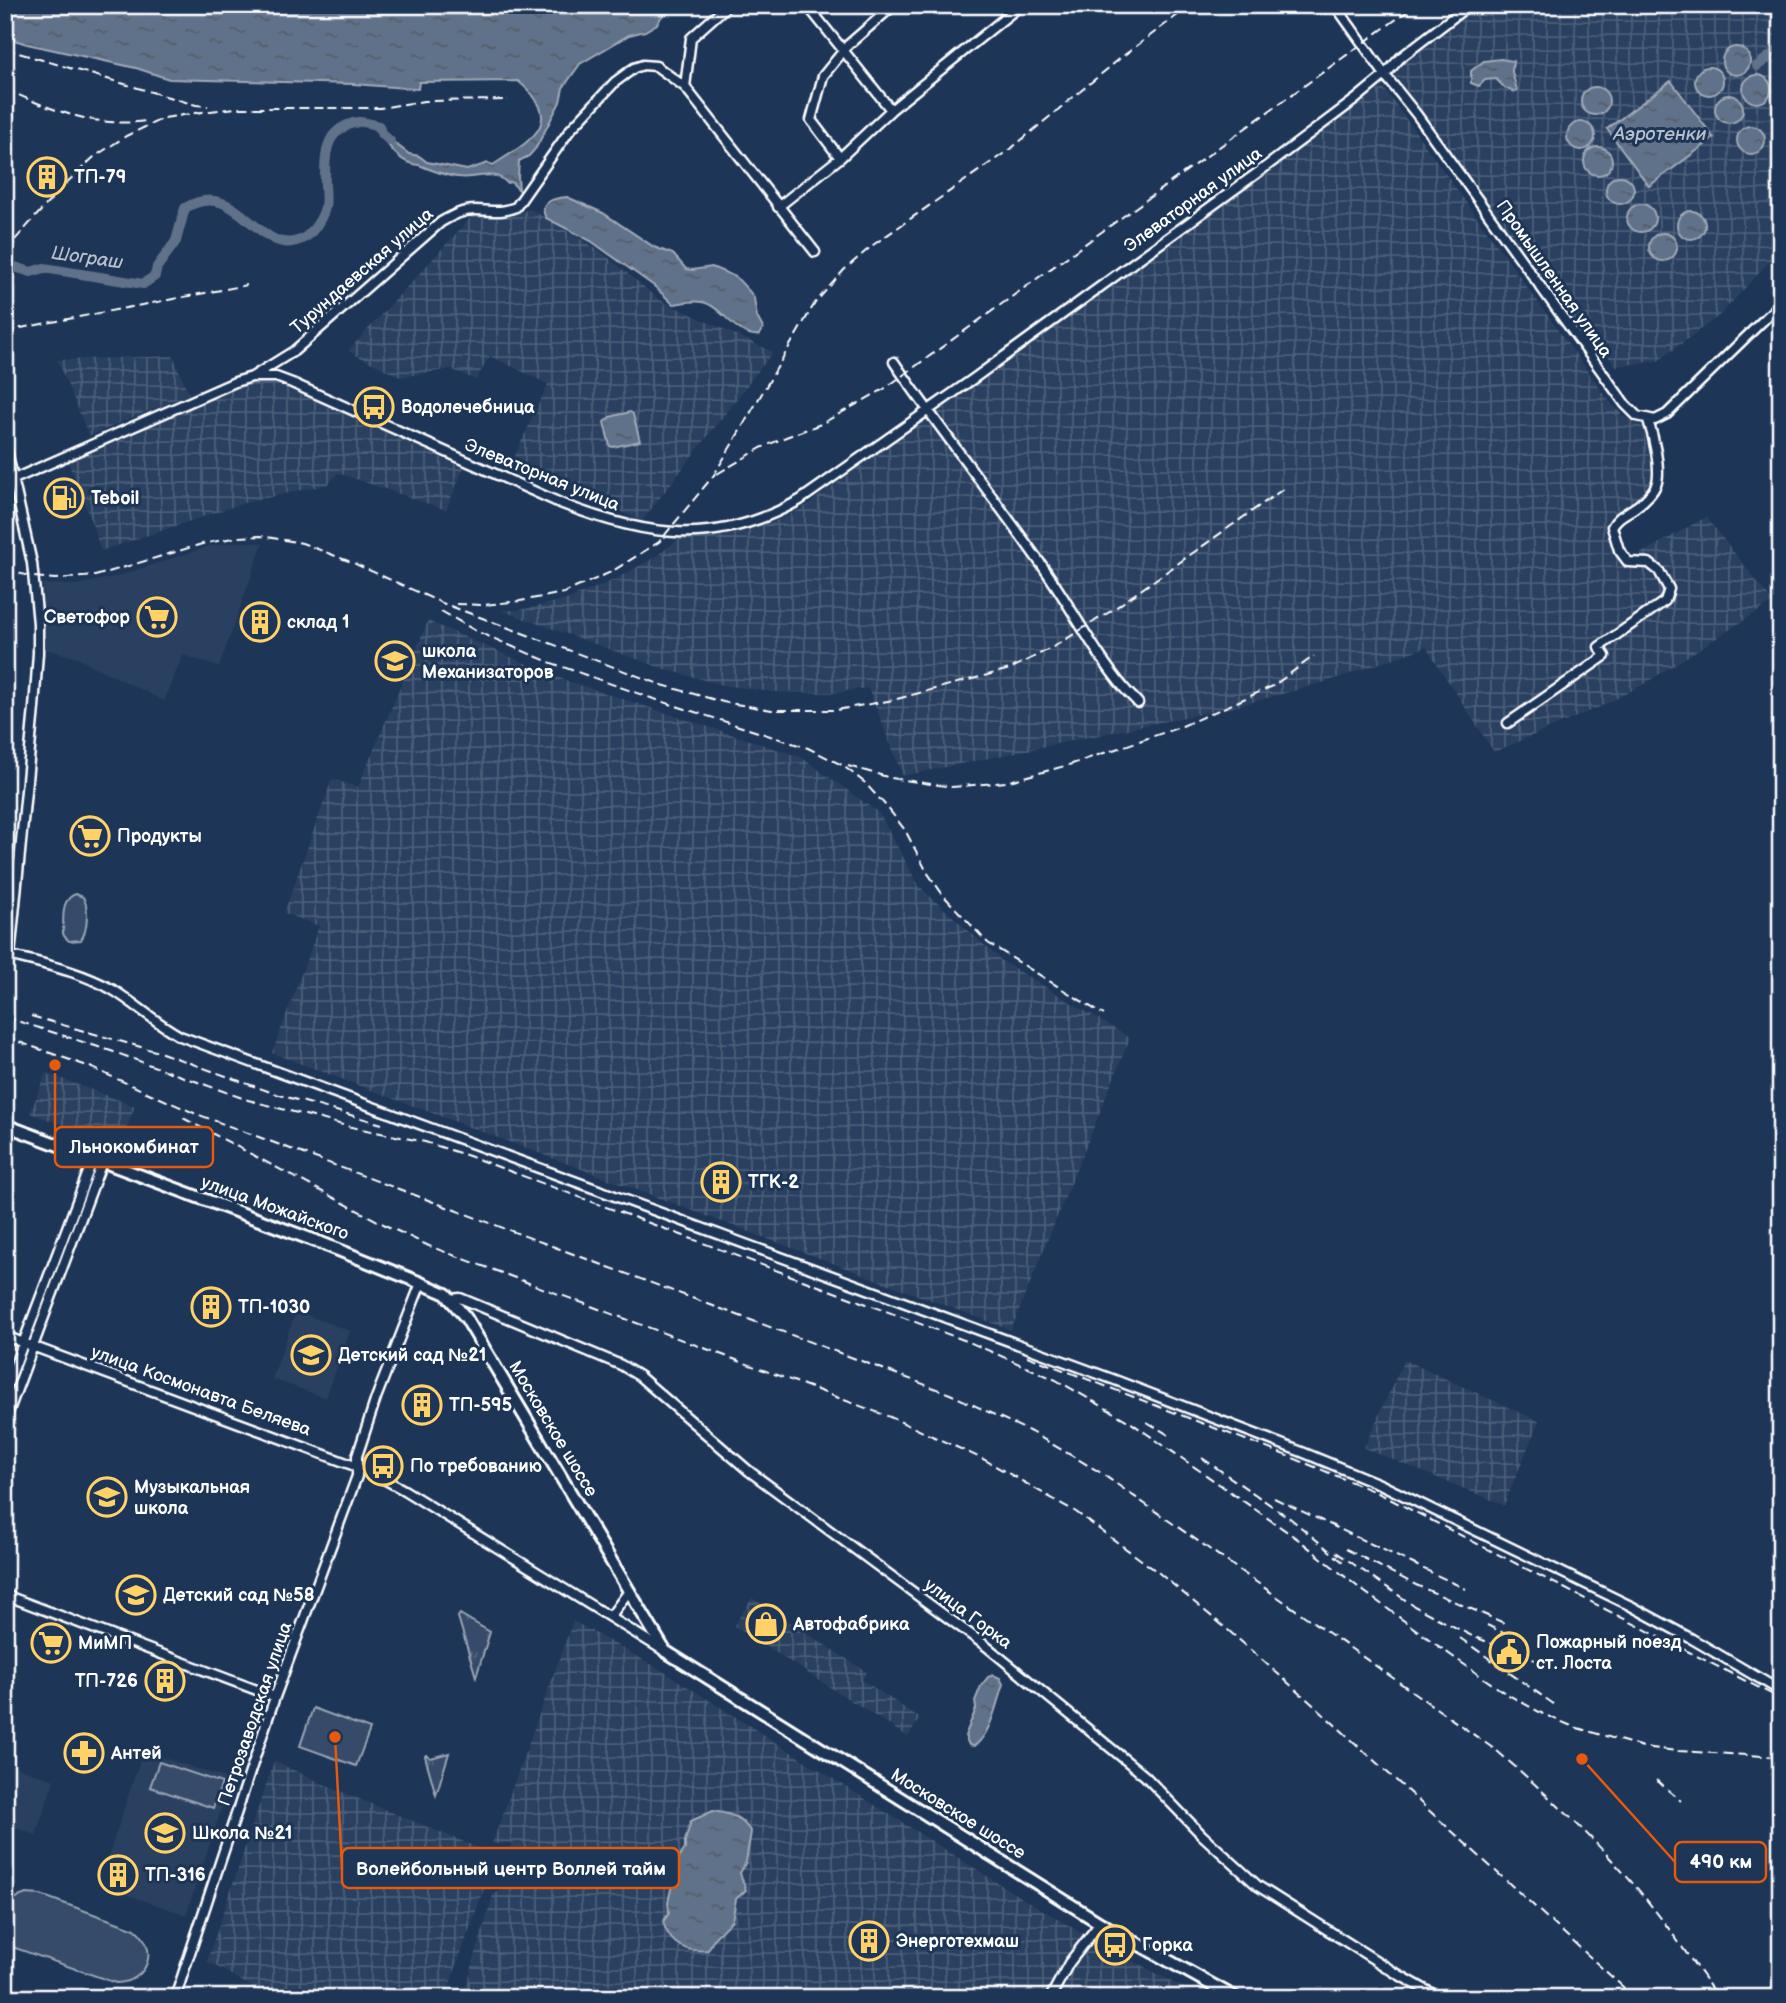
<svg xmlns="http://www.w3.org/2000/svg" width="1786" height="2003" viewBox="0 0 1786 2003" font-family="'Balsamiq Sans',sans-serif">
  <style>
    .built { fill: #2a4161 }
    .industrial { fill: url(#industrial-grid) }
    .green { fill: #364b69; stroke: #9aa5b4; stroke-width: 2 }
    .park { fill: url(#park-tufts); stroke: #9aa5b4; stroke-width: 2 }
    .water { fill: url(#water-ripples); stroke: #a0aab8; stroke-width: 2 }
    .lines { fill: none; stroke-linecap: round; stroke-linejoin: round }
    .river { stroke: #617289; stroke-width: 10 }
    .minor-casing { stroke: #fff; stroke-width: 13 }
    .major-casing { stroke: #fff; stroke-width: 16 }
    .minor { stroke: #1d3557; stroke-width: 8 }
    .major { stroke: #1d3557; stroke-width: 10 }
    .rail { stroke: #fff; stroke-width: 2; stroke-dasharray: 10 5; stroke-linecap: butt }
    .labels { text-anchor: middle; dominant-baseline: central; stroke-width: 6; stroke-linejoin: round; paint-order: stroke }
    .poi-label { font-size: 18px; font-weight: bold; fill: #fff; stroke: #1d3557; text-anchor: start }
    .street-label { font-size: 18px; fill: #fff; stroke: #1d3557 }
    .water-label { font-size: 19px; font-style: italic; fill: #b8c0ca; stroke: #1d3557 }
    .leader { fill: none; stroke: #e8590c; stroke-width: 2.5 }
    .callout-dot { fill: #e8590c; stroke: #1d3557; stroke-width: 2.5 }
    .callout { fill: #1d3557; stroke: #e8590c; stroke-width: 2.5 }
    .callout-label { font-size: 19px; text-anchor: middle; font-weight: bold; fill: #fff }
  </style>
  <defs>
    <pattern id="industrial-grid" width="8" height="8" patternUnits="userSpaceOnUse" patternTransform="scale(1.75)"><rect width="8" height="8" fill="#2a4161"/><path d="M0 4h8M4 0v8" fill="none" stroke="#4a5e79"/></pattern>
    <pattern id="park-tufts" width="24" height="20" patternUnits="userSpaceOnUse" patternTransform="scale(1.75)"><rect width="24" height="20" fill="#364b69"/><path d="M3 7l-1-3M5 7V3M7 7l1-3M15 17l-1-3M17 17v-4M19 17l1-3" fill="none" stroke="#546680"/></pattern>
    <pattern id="water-ripples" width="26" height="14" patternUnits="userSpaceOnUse" patternTransform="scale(1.75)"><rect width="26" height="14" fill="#617289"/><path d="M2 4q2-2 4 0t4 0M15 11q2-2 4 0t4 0" fill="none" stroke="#555d67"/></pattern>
  </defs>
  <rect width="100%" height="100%" fill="#1d3557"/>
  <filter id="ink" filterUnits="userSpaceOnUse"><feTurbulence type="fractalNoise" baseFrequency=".0143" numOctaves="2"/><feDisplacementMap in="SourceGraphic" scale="14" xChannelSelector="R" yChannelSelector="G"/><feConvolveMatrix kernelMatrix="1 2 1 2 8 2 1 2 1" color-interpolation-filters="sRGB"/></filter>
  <g filter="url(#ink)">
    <path class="built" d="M239 542 263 543 219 667 183 655 164 701 75 657 45 649 42 584 75 585 115 577 210 546Z
      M296 1311 350 1331 326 1398 272 1379Z
      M143 1751 231 1780 186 1915 99 1885Z
      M5 1763 54 1780 36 1835 5 1824Z"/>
    <path class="industrial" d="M1481 5H1781V249L1720 315 1658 361 1616 366 1591 335 1575 322 1393 72Z
      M1383 87 1608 399 1622 415 1643 427 1656 490 1640 508 1615 528 1631 559 1706 517 1773 602 1644 684 1602 706 1494 752 1426 647 1329 681 1238 706 903 776 868 688 833 693 772 692 723 685 667 670 500 610H520L566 600 614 580 655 557 679 539 730 535 781 519 803 508Z
      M530 209 599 250 660 300 773 352 642 521 511 464 548 384 490 356 476 380 451 369 400 377 348 351 473 215 489 218 505 217Z
      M173 356 189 394 89 436 57 360Z
      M252 382 275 384 289 389 464 468 446 510 338 473 329 484 244 503 101 551 87 509 68 462 237 387Z
      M428 621 562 679 801 757 879 813 919 886 1002 961 1130 1038 1011 1330 272 1053 319 926 284 913 332 779 358 787Z
      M46 1073 135 1106 120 1146 30 1113Z
      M1404 1360 1539 1421 1504 1505 1364 1448Z
      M752 1598 867 1672 862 1680 920 1718 908 1737 734 1626Z
      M573 1621 658 1668 1017 1895 1099 1943 1203 1998H463L493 1895 501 1890 507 1880 512 1843 492 1844Z
      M274 1761 330 1787 498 1856 489 1875 445 1998H271L207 1961Z"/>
    <path class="green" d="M76 894 83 897C89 907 88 930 81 940L69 941 64 936 63 933C64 918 60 899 76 894Z
      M313 1708 370 1729 356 1766 300 1746Z
      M159 1762 222 1783 213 1808 150 1787Z
      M26 1894 41 1895 135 1929C160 1949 148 1982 116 1983L15 1948 5 1938V1909L13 1899Z"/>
    <path class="park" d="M460 1614 490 1632 476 1677 458 1617Z
      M449 1753 436 1795 425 1756 426 1755 431 1758Z"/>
    <path class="water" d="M5 5H682L662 16 657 24 645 31 629 35 580 64 563 88 560 102 536 148 529 156 519 161 518 177 519 190 511 182 507 183C493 168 477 180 458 177 445 176 431 170 419 165 402 165 388 147 381 133L409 154 419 156 427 162 467 170 488 163 493 165C531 140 568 122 518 81L419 82 418 89 353 84 169 79 136 68 27 44 5 37Z
      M1722 61a14 14 0 1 1 28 0a14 14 0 1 1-28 0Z
      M1501 59 1513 61 1512 72 1517 90 1514 92 1505 88 1496 79 1485 80 1479 86 1471 83V71L1484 61Z
      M1695 81a14 14 0 1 1 28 0a14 14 0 1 1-28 0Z
      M1743 89a14 14 0 1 1 28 0a14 14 0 1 1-28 0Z
      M1671 81 1714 138 1649 186 1607 129Z
      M1581 101a14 14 0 1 1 28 0a14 14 0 1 1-28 0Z
      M1715 109a14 14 0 1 1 28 0a14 14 0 1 1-28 0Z
      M1567 136a14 14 0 1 1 28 0a14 14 0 1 1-28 0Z
      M1737 140a14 14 0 1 1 28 0a14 14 0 1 1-28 0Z
      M1584 161a14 14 0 1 1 28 0a14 14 0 1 1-28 0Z
      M1606 190a14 14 0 1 1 28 0a14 14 0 1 1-28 0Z
      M567 197 603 213 654 247 673 254 686 269 692 270 712 267 736 277 750 292 754 298 757 317 763 328 759 335C736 338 723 306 702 302 693 300 682 303 673 304L654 286 591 241 546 218C537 202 554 198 567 197Z
      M1627 218a14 14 0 1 1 28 0a14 14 0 1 1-28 0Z
      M1677 225a14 14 0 1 1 28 0a14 14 0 1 1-28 0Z
      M1649 247a14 14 0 1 1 28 0a14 14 0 1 1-28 0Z
      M630 412 633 414 640 441 613 447 610 446 604 422 610 417Z
      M993 1675 1000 1678 1003 1684C997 1702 990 1737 974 1746L969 1745 965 1736 976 1709 975 1701 981 1686 988 1677Z
      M713 1811C733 1815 739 1815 751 1832L746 1862 740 1873 746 1890 736 1899 732 1920 715 1937 708 1950C686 1953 670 1945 663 1922L669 1913 668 1902 674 1876 673 1866 685 1849V1841L691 1821Z"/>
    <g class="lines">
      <path class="river" d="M1757 66 1781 48
        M5 264 31 272 44 268 143 284 155 276 157 267 176 241 185 208C240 175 259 263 304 238 313 233 323 217 325 207 327 197 324 185 325 175 325 148 328 128 358 122 364 121 373 125 379 126L381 133 390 141"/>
      <g class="minor-casing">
        <path id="minor" d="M807 5 891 110
          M1335 5 1385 75 1417 115 1625 404 1637 416 1655 420 1667 414 1781 303
          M685 87 691 38 728 5
          M840 158 811 120 823 76 848 45 894 5
          M778 207 840 158 891 110 1021 5
          M894 362C941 431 993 496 1041 564 1070 604 1092 650 1124 688 1128 693 1134 698 1138 703
          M252 377H276L292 383 560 503C646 537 715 548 800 500L973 379 1260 171 1356 99 1385 75 1400 58 1469 5
          M5 442 32 563 38 623V653L34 708 10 956
          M14 479 235 382 252 377 294 351 441 222C452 216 462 210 475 210 493 210 497 214 516 207L570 130 615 82 634 68 643 65 656 66 685 87 815 252
          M1508 723 1605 656 1599 647 1665 601 1669 589 1659 571 1649 563 1628 562 1619 550 1612 527C1617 516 1628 513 1637 506 1644 501 1652 494 1656 485 1662 471 1653 435 1648 420
          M5 954C42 964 80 971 113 990 136 1004 156 1023 180 1036L1115 1380 1302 1452 1382 1485 1631 1606 1692 1639 1781 1691
          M451 1299 460 1298 621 1365 639 1376 749 1471 986 1646 1145 1776 1202 1835 1258 1886 1394 1972 1440 1998
          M5 1336 371 1472 404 1490 663 1650
          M5 1391 93 1159
          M5 1421 102 1162
          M5 1595 275 1697
          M610 1617 629 1591
          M175 1998 275 1697 357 1476V1456L361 1444 376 1398 421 1283
          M1050 1998 1069 1963 1100 1923
          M1212 1998 1215 1987"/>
      </g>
      <g class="major-casing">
        <path id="major" d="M5 1125 321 1243 421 1283 446 1294 466 1318 665 1651 1100 1923 1236 1998"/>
      </g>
      <use href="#minor" class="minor"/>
      <use href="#major" class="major"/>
      <path class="rail" d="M5 49 196 105 208 106
        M5 89C52 110 94 128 147 121
        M5 251 63 186 94 157 126 136 164 118 202 112 236 108H380L424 101 508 100
        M5 331 247 285
        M717 474 761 448 786 437 821 424 884 389 1416 5
        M5 570 34 577 55 579 95 576 202 544 238 537 261 536 302 543 351 562 442 603 662 685 723 702 772 710H836L893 700 1010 669 1055 646 1111 611 1286 487
        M456 604 484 605 520 601 564 593 611 572 659 542 714 475 815 303 844 270 873 245 1013 147 1123 56 1179 14 1194 5
        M441 611 476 631 549 662 651 698 808 748 842 765 864 782 887 807 905 830 927 872 943 895 988 943 1104 1015
        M848 766 891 778 952 787 1006 782 1072 764 1180 727 1273 686 1314 656
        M31 1016 162 1053 276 1094 382 1124
        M5 1017 111 1051 248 1100 347 1126 425 1142 469 1156 969 1342 1056 1380 1130 1422 1299 1540 1358 1587 1452 1656 1505 1693 1543 1714 1574 1727 1643 1747 1678 1751 1781 1757
        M5 1037 90 1067 194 1113 950 1394 1031 1432 1098 1471 1497 1751C1546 1793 1593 1837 1635 1886 1665 1921 1691 1960 1718 1998
        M183 1118 389 1227 429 1246 890 1417 985 1460 1076 1512 1159 1573 1228 1630 1310 1702 1635 1998
        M1027 1356 1298 1460 1378 1493 1781 1699
        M1147 1422 1172 1437
        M1202 1458 1291 1519 1343 1562
        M1274 1498 1466 1589
        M1346 1549 1416 1585 1504 1623
        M1336 1552 1414 1606 1472 1636 1535 1660
        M1487 1625 1512 1637
        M1460 1638 1555 1705
        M1656 1780 1681 1801"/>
    </g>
  </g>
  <defs>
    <g id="building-ring" transform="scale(2.0125)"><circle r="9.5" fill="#1d3557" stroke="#ffd166" stroke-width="1.5"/><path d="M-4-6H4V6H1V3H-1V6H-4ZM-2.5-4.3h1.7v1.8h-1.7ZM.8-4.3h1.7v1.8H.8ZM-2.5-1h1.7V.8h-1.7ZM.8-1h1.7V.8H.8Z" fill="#ffd166"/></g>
    <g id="bus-ring" transform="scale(2.0125)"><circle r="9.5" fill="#1d3557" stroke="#ffd166" stroke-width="1.5"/><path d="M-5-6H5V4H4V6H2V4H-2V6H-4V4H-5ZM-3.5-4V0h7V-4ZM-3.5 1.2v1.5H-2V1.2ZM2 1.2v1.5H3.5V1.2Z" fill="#ffd166"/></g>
    <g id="fuel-ring" transform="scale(2.0125)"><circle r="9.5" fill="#1d3557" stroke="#ffd166" stroke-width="1.5"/><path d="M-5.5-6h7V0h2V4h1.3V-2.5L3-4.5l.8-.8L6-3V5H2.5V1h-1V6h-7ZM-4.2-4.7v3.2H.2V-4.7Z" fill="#ffd166"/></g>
    <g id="supermarket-ring" transform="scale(2.0125)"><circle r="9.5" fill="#1d3557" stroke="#ffd166" stroke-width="1.5"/><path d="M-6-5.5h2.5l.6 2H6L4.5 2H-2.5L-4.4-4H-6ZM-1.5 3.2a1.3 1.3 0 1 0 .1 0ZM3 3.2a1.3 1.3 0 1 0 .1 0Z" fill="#ffd166"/></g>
    <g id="school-ring" transform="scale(2.0125)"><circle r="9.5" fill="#1d3557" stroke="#ffd166" stroke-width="1.5"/><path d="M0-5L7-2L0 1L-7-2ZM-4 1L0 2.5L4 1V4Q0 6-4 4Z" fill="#ffd166"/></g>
    <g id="shop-ring" transform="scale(2.0125)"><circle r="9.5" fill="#1d3557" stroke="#ffd166" stroke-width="1.5"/><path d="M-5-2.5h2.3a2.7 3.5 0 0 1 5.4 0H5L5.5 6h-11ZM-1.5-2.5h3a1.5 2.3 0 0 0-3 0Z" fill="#ffd166"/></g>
    <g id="civic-ring" transform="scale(2.0125)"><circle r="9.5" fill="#1d3557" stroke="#ffd166" stroke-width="1.5"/><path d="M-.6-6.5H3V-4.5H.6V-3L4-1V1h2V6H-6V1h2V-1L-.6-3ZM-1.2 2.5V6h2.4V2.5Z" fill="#ffd166"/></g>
    <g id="pharmacy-ring" transform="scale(2.0125)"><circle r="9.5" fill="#1d3557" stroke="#ffd166" stroke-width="1.5"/><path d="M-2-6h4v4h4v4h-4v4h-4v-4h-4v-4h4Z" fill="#ffd166"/></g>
  </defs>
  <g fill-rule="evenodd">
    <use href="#building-ring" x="47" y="177"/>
    <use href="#bus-ring" x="374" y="407"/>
    <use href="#fuel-ring" x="64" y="498"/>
    <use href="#supermarket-ring" x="157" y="617"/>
    <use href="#building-ring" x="260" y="622"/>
    <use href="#school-ring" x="395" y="661"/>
    <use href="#supermarket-ring" x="90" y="836"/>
    <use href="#building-ring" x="721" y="1182"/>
    <use href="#building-ring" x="211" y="1307"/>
    <use href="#school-ring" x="311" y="1355"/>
    <use href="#building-ring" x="422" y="1405"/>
    <use href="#bus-ring" x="383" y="1466"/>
    <use href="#school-ring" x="107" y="1497"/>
    <use href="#school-ring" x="136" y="1595"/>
    <use href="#shop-ring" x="766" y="1624"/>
    <use href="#supermarket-ring" x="51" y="1643"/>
    <use href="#civic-ring" x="1509" y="1652"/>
    <use href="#building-ring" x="165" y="1681"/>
    <use href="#pharmacy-ring" x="84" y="1753"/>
    <use href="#school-ring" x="165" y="1833"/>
    <use href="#building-ring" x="118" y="1875"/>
    <use href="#building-ring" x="869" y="1941"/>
    <use href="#bus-ring" x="1115" y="1945"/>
  </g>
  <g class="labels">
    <g class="poi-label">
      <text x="74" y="177">ТП-79</text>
      <text x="401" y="407">Водолечебница</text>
      <text x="91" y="498">Teboil</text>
      <text x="130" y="617" text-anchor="end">Светофор</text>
      <text x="287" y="622">склад 1</text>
      <text x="422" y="651">школа<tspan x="422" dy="21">Механизаторов</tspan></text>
      <text x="117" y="836">Продукты</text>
      <text x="748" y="1182">ТГК-2</text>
      <text x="238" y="1307">ТП-1030</text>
      <text x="338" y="1355">Детский сад №21</text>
      <text x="449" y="1405">ТП-595</text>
      <text x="410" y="1466">По требованию</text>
      <text x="134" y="1487">Музыкальная<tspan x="134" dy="21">школа</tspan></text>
      <text x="163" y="1595">Детский сад №58</text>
      <text x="793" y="1624">Автофабрика</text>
      <text x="1536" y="1642">Пожарный поезд<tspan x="1536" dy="21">ст. Лоста</tspan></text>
      <text x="78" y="1643">МиМП</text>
      <text x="138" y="1681" text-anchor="end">ТП-726</text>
      <text x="111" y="1753">Антей</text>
      <text x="192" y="1833">Школа №21</text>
      <text x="145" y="1875">ТП-316</text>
      <text x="896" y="1941">Энерготехмаш</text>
      <text x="1142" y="1945">Горка</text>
    </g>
    <g class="street-label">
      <text transform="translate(1193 200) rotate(-36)">Элеваторная улица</text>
      <text transform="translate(362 271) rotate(-41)">Турундаевская улица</text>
      <text transform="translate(1554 279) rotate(55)">Промышленная улица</text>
      <text transform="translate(542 475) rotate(22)">Элеваторная улица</text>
      <text transform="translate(275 1208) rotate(20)">улица Можайского</text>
      <text transform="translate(201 1391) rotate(20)">улица Космонавта Беляева</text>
      <text transform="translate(553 1429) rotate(59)">Московское шоссе</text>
      <text transform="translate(968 1614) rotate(37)">улица Горка</text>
      <text transform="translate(255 1714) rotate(-71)">Петрозаводская улица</text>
      <text transform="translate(958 1814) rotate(32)">Московское шоссе</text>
    </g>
    <g class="water-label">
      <text x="1660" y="134">Аэротенки</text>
      <text transform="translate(87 258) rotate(8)">Шограш</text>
    </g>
  </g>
  <path class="leader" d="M55 1065L55 1147M1582 1759L1675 1862M335 1737L342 1868"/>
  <g class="callout-dot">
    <circle cx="55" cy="1065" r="7"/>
    <circle cx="1582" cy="1759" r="7"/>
    <circle cx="335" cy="1737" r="7"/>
  </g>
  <g class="callout">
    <rect x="55" y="1127" width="158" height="40" rx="7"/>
    <rect x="1675" y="1842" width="91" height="40" rx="7"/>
    <rect x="342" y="1848" width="337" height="40" rx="7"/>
  </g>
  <g class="callout-label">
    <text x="134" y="1153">Льнокомбинат</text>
    <text x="1721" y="1868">490 км</text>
    <text x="511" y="1875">Волейбольный центр Воллей тайм</text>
  </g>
  <rect width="1786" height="2003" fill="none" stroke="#1d3557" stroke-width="28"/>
  <rect x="14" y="14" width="1758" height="1975" fill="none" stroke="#fff" stroke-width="2.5" filter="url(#ink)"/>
</svg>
